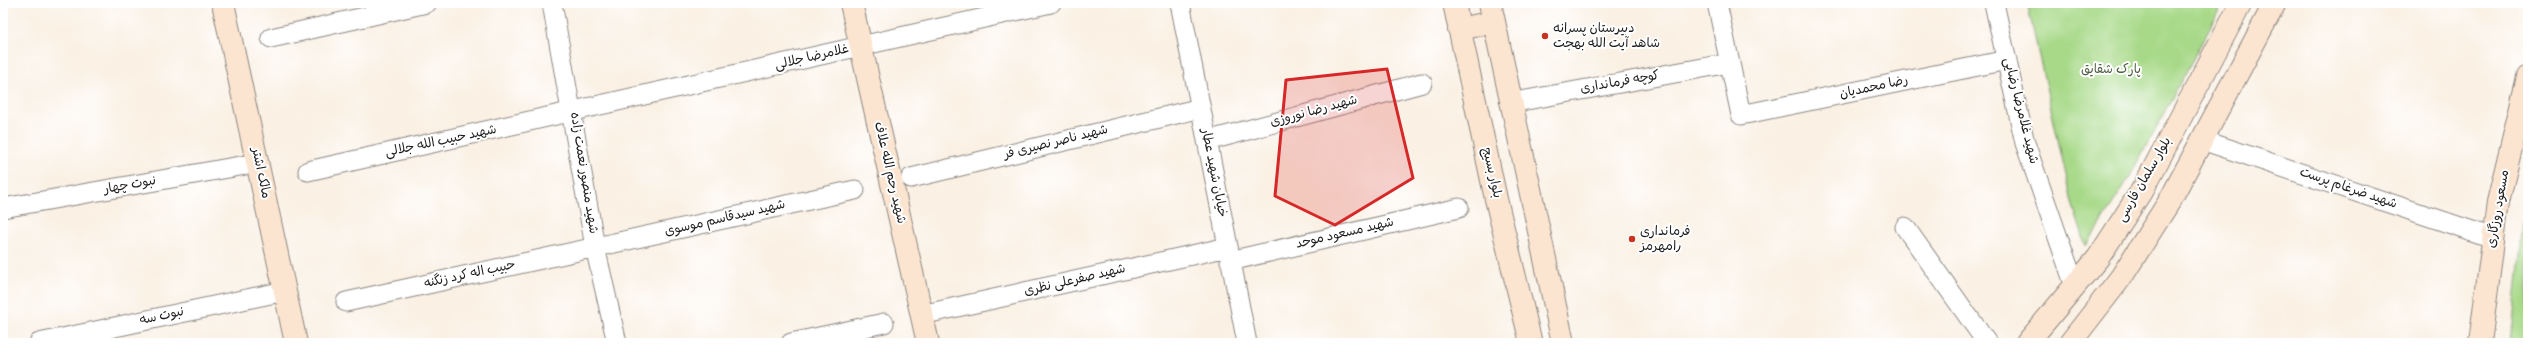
<svg xmlns="http://www.w3.org/2000/svg" width="2531" height="346" viewBox="0 0 2531 346" font-family="Dekko,'Playpen Sans Arabic',sans-serif">
  <style>
    .green { fill: #a7d988; stroke: #627a52 }
    .lines { fill: none; stroke-linecap: round; stroke-linejoin: round }
    .street-casing { stroke: #8b8680; stroke-width: 21 }
    .secondary-casing { stroke: #8b8680; stroke-width: 24 }
    .street { stroke: #fff; stroke-width: 19 }
    .secondary { stroke: #fce5d0; stroke-width: 22 }
    .marked { fill: #d62828; fill-opacity: 0.2; stroke: #d62828; stroke-width: 3; stroke-linejoin: round }
    .poi-dot { fill: #c8321e; stroke: #fff; stroke-width: 1.5 }
    .labels { text-anchor: middle; dominant-baseline: central; stroke-width: 4; stroke-linejoin: round; paint-order: stroke }
    .poi-label { font-size: 13px; fill: #1c1c1c; stroke: #fff; text-anchor: start }
    .street-label { font-size: 13px; fill: #1c1c1c; stroke: #fff }
    .park-label { font-size: 13px; fill: #4d5e42; stroke: #fff }
  </style>
  <rect width="100%" height="100%" fill="#fff"/>
  <filter id="ink" filterUnits="userSpaceOnUse"><feTurbulence type="fractalNoise" baseFrequency=".025" numOctaves="2"/><feDisplacementMap in="SourceGraphic" scale="8" xChannelSelector="R" yChannelSelector="G"/><feConvolveMatrix kernelMatrix="1 2 1 2 8 2 1 2 1" color-interpolation-filters="sRGB"/></filter>
  <filter id="wash" filterUnits="userSpaceOnUse"><feTurbulence type="fractalNoise" baseFrequency=".012" numOctaves="4" result="noise"/><feDisplacementMap in="SourceGraphic" scale="16" xChannelSelector="R" yChannelSelector="G"/><feGaussianBlur stdDeviation="0.9" result="paint"/><feColorMatrix in="noise" values="0 0 0 0 0 0 0 0 0 0 0 0 0 0 0 0 0 1.4 0 .05"/><feComposite in="paint" operator="in"/></filter>
  <g filter="url(#wash)">
    <rect width="100%" height="100%" fill="#faf0e3"/>
    <path class="green" d="M2027 3H2223L2129 178 2086 246 2073 206Z
      M2528 190V343H2511L2526 195Z"/>
  </g>
  <g filter="url(#ink)">
    <g class="lines">
      <g class="street-casing">
        <path id="street" d="M552 3 595 247 617 343
          M1180 3 1247 343
          M1717 3 1741 115 2007 60
          M1994 3 2025 143 2075 286
          M271 38 427 3
          M1510 103 1730 63
          M2202 140 2493 238
          M1207 141 1422 83
          M308 171 1051 3
          M911 178 1201 108
          M3 208 257 163
          M1905 227 1987 343
          M1230 261 1459 208
          M346 302 855 190
          M921 315 1228 247
          M39 343 285 291
          M791 343 884 323"/>
      </g>
      <g class="secondary-casing">
        <path id="secondary" d="M223 3 296 343
          M851 3 928 343
          M1454 3 1496 199 1531 343
          M1490 3 1563 343
          M1459 29 1494 22
          M2027 343 2098 258 2144 187 2241 3
          M2070 343 2122 276 2169 202 2275 3
          M2480 343 2498 202 2528 77"/>
      </g>
      <use href="#street" class="street"/>
      <use href="#secondary" class="secondary"/>
    </g>
  </g>
  <path class="marked" d="M1387 69 1413 178 1335 225 1275 196 1286 80Z"/>
  <g class="poi-dot">
    <circle cx="1545" cy="36" r="4"/>
    <circle cx="1632" cy="239" r="4"/>
  </g>
  <g class="labels">
    <g class="poi-label">
      <text x="1553" y="29">دبیرستان پسرانه<tspan x="1553" dy="15">شاهد آیت الله بهجت</tspan></text>
      <text x="1640" y="232">فرمانداری<tspan x="1640" dy="15">رامهرمز</tspan></text>
    </g>
    <g class="street-label">
      <text transform="translate(812 58) rotate(-13)">غلامرضا جلالی</text>
      <text transform="translate(1620 83) rotate(-10)">کوچه فرمانداری</text>
      <text transform="translate(1874 88) rotate(-12)">رضا محمدیان</text>
      <text transform="translate(2020 111) rotate(76)">شهید غلامرضا رضایی</text>
      <text transform="translate(1314 112) rotate(-15)">شهید رضا نوروزی</text>
      <text transform="translate(441 142) rotate(-12)">شهید حبیب الله جلالی</text>
      <text transform="translate(1056 143) rotate(-14)">شهید ناصر نصیری فر</text>
      <text transform="translate(260 173) rotate(78)">مالک اشتر</text>
      <text transform="translate(583 173) rotate(81)">شهید منصور نعمت زاده</text>
      <text transform="translate(889 173) rotate(77)">شهید رحم الله علاف</text>
      <text transform="translate(1213 173) rotate(79)">خیابان شهید عطار</text>
      <text transform="translate(1491 173) rotate(77)">بلوار بسیج</text>
      <text transform="translate(2145 180) rotate(-60)">بلوار سلمان فارسی</text>
      <text transform="translate(130 186) rotate(-10)">نبوت چهار</text>
      <text transform="translate(2348 189) rotate(19)">شهید ضرغام پرست</text>
      <text transform="translate(2499 209) rotate(-80)">مسعود روزگاری</text>
      <text transform="translate(725 219) rotate(-13)">شهید سیدقاسم موسوی</text>
      <text transform="translate(1345 234) rotate(-13)">شهید مسعود موحد</text>
      <text transform="translate(470 275) rotate(-12)">حبیب اله کرد زنگنه</text>
      <text transform="translate(1075 281) rotate(-13)">شهید صفرعلی نظری</text>
      <text transform="translate(162 317) rotate(-12)">نبوت سه</text>
    </g>
    <g class="park-label">
      <text x="2111" y="70">پارک شقایق</text>
    </g>
  </g>
  <rect width="2531" height="346" fill="none" stroke="#fff" stroke-width="16"/>
</svg>
